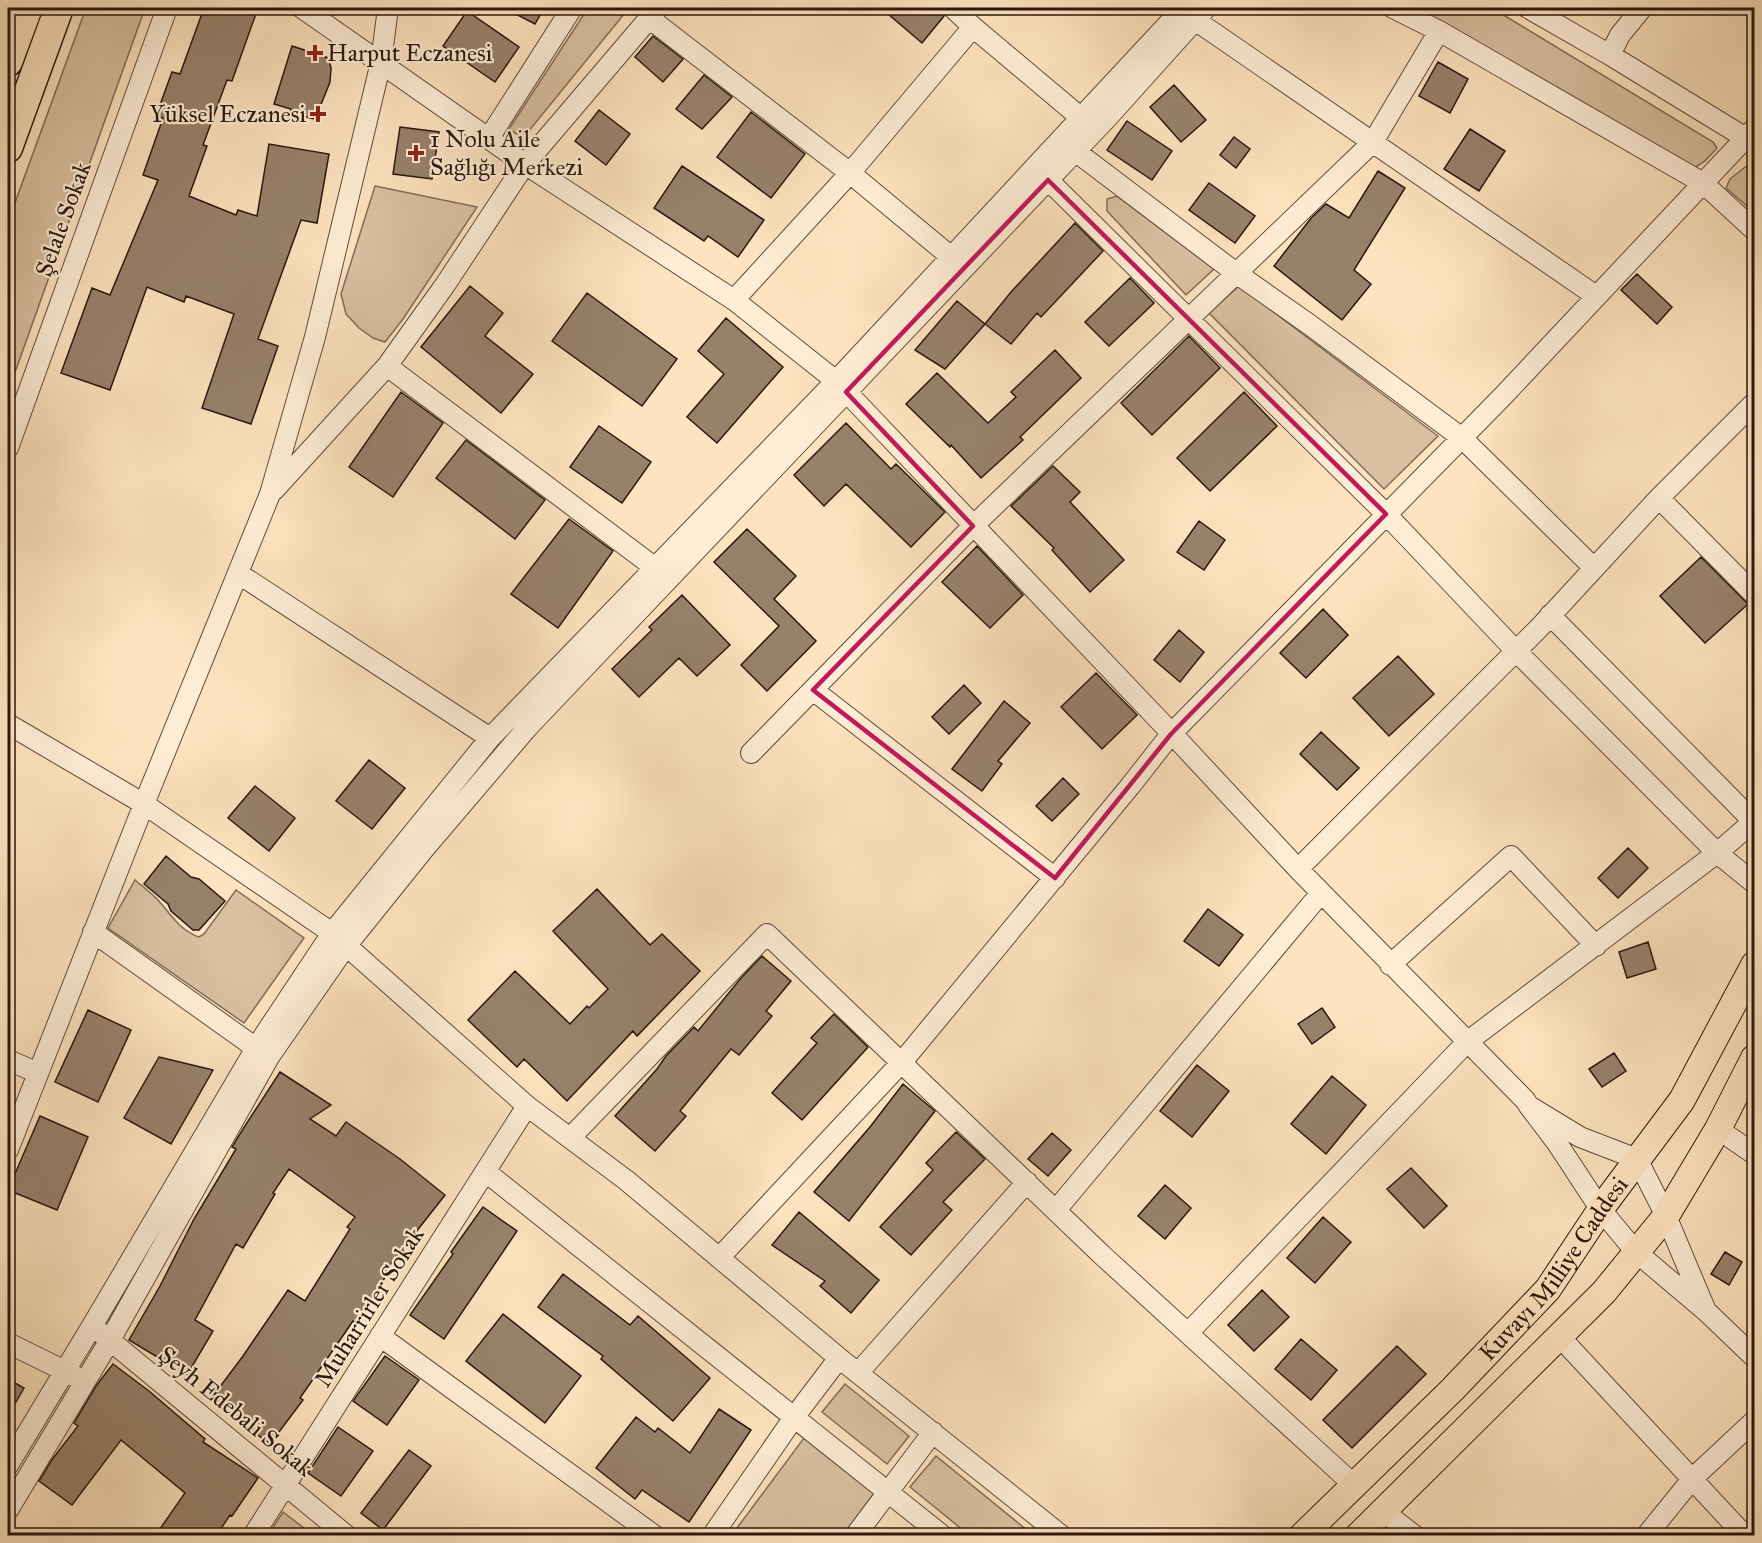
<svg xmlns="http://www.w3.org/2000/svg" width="1762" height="1543" viewBox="0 0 1762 1543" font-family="'IM FELL Great Primer',serif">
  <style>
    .green { fill: #d9c0a1; stroke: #826c58; stroke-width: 1.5 }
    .building { fill: #98816b; stroke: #2b170f; stroke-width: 1.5 }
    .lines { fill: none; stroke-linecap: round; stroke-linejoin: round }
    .minor-casing { stroke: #604a3b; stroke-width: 22 }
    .major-casing { stroke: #2b170f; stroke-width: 28 }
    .highway-casing { stroke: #2b170f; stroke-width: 31 }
    .minor { stroke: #feedd5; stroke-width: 20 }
    .major { stroke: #fde3bf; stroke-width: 26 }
    .highway { stroke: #fde3bf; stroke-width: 28 }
    .marked { fill: none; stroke: #c2185b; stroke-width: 4.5; stroke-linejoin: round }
    .poi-dot { fill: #8f2418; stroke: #feedd5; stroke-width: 2 }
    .labels { text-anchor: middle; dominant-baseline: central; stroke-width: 4.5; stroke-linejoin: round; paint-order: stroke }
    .poi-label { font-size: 24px; fill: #2b170f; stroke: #feedd5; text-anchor: start }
    .street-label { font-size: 24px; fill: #2b170f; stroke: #feedd5 }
  </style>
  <rect width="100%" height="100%" fill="#fde3bf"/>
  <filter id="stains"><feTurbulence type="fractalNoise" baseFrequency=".00333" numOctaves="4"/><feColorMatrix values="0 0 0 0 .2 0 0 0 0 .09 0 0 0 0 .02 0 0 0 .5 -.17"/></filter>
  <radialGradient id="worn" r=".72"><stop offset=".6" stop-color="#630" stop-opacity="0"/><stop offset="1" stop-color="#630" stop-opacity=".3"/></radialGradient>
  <path class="green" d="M86 8H145L8 392V222Z
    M588 8H629L523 138 509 129Z
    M1408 8H1492L1713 142 1717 148 1705 161 1691 170Z
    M1749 164 1754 166V212L1726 188 1730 179Z
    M375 186 477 207 403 319 385 342 373 338 359 328 346 314 341 294Z
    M1117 196 1214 269 1186 295 1107 211V199Z
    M1239 286 1438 436 1384 489 1209 313Z
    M135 880C142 886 150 892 157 899 170 913 180 931 199 937L204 934 236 890 304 938 244 1023 108 928Z
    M845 1384 909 1436 887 1464 822 1412Z
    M804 1438 875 1492 843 1535 731 1536Z
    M936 1456 1033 1535H969L910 1487Z
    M283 1512 313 1535H268Z"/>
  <path class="building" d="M204 8H258L232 81 227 80 203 145 207 146 189 196 236 215 238 210 257 216 269 144 329 154 317 223 301 220 258 339 278 346 251 424 202 408 234 314 186 296 184 302 147 287 110 390 61 373 92 288 110 295 158 180 143 175 163 118 156 116 172 72 180 74Z
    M504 8H544L535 24Z
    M881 8H941L944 16 922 43Z
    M467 11 519 47 495 82 443 46Z
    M653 36 683 59 663 82 635 57Z
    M292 46 326 57 329 60 331 68 330 82 315 119 290 113 291 109 274 104Z
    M1438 62 1468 79 1450 113 1419 96Z
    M704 75 732 97 702 129 676 109Z
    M1174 85 1206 120 1181 142 1150 107Z
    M599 110 630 134 606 165 575 141Z
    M751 112 805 154 771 198 717 157Z
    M1127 121 1172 151 1152 180 1107 150Z
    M400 127 439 132 432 179 393 174Z
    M1470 129 1505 151 1479 191 1444 169Z
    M1234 137 1250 149 1236 168 1220 155Z
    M682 166 764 220 738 257 708 236 704 241 654 208Z
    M1378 171 1405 188 1354 270 1371 284 1342 320 1274 266 1312 217 1326 204 1349 218Z
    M1209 183 1255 216 1235 243 1189 210Z
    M1075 223 1103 251 1041 317 1037 313 1011 344 985 324 1011 292Z
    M1637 274 1672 307 1657 324 1621 290Z
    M1130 278 1154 303 1109 346 1085 322Z
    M470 286 503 313 485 336 533 374 501 413 421 347Z
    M587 293 677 359 642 406 552 341Z
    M957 301 985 324 945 369 915 350Z
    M726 318 783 367 717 443 687 417 724 374 698 351Z
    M1189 336 1220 368 1152 435 1121 403Z
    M1055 350 1081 378 1020 437 1023 440 981 478 951 445 950 447 906 404 937 373 988 423 1016 397 1011 392Z
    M401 392 443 423 393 497 349 467Z
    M1244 392 1277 426 1210 491 1177 458Z
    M846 423 891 469 896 464 945 512 911 547 846 484 824 506 794 475Z
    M599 426 651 462 622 503 570 467Z
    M466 440 545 500 515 539 436 478Z
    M1053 466 1080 492 1070 502 1124 560 1090 592 1052 550 1054 548 1011 506Z
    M569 519 613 551 558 628 511 594Z
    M1199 521 1225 540 1204 570 1177 552Z
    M747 529 796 576 774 599 816 641 767 691 741 665 779 626 714 562Z
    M977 546 1023 595 990 628 942 582Z
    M1701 557 1748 604 1705 643 1660 596Z
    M682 595 730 645 697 676 679 658 639 697 612 669 652 630 649 627Z
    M1323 609 1348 635 1306 678 1280 653Z
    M1179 630 1204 652 1180 682 1154 660Z
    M1398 656 1434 694 1389 736 1353 698Z
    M1096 673 1137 715 1102 749 1061 707Z
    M964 685 981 703 949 734 932 717Z
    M1004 701 1030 723 998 761 1002 764 982 791 952 769Z
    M1321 732 1359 768 1337 790 1300 754Z
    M369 760 405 788 372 829 336 801Z
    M1063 778 1079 794 1052 821 1036 806Z
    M255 786 295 818 269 851 228 818Z
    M1628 848 1648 868 1618 898 1598 878Z
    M166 856 191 877 199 879 225 901 199 930H193L171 911 168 904 144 884Z
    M597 889 650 945 662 934 700 971 637 1036 633 1031 567 1101 524 1059 517 1067 468 1020 515 971 570 1024 587 1006 589 1008 608 989 553 931Z
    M1208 909 1243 935 1219 966 1184 941Z
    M1648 942 1656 969 1627 978 1619 952Z
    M762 956 791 981 766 1011 772 1016 739 1055 731 1049 680 1111 686 1116 655 1151 615 1116 657 1069 666 1056 694 1027 698 1031 741 978Z
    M1322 1008 1335 1027 1312 1044 1298 1024Z
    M88 1010 131 1030 98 1102 55 1082Z
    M834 1014 868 1047 802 1120 772 1093 817 1043 811 1038Z
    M1614 1053 1626 1071 1602 1087 1589 1069Z
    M159 1057 213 1070 171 1144 124 1118Z
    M1197 1065 1229 1091 1192 1137 1160 1111Z
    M280 1072 331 1105 310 1119 336 1136 346 1122 400 1159 445 1195 386 1270 389 1271 357 1323 353 1321 300 1398 303 1400 270 1444 210 1400 243 1356 288 1290 305 1301 350 1229 347 1227 355 1217 289 1169 273 1193 275 1194 243 1248 236 1244 195 1320 213 1331 187 1375 129 1340 160 1286 194 1219 236 1149 232 1147 243 1129Z
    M1332 1076 1366 1105 1326 1154 1291 1124Z
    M903 1084 935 1111 849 1221 814 1192 870 1127Z
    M40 1116 88 1137 57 1210 8 1190Z
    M956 1132 985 1159 943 1202 952 1210 911 1255 880 1227 933 1170 926 1163Z
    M1052 1133 1071 1150 1048 1176 1028 1159Z
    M1411 1168 1447 1206 1424 1228 1387 1189Z
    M1165 1185 1191 1208 1165 1239 1138 1216Z
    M483 1207 517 1231 444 1339 410 1315 453 1254 451 1252Z
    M799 1212 879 1280 851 1313 820 1286 825 1281 772 1245Z
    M1323 1217 1351 1242 1315 1283 1287 1258Z
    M1725 1252 1742 1262 1729 1285 1711 1274Z
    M563 1274 630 1325 638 1316 710 1378 673 1421 601 1359 603 1356 538 1307Z
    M1262 1290 1289 1317 1254 1351 1228 1325Z
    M503 1314 581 1376 545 1423 466 1361Z
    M1301 1339 1337 1370 1311 1400 1275 1369Z
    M1397 1346 1426 1374 1352 1448 1323 1420Z
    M385 1356 419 1380 387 1425 353 1401Z
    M113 1364 149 1391 205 1439 203 1442 258 1478 232 1516 230 1515 216 1536H155L185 1493 121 1440 72 1505 39 1481 51 1461 78 1426 74 1423 96 1386Z
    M8 1379 24 1388 8 1416Z
    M719 1409 751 1430 689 1522 642 1490 635 1499 596 1468 636 1417 655 1432 658 1428 690 1453Z
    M338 1427 373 1451 341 1496 308 1473Z
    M409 1450 431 1466 383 1530 361 1513Z"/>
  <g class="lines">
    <g class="minor-casing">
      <path id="minor" d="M302 8 525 164 734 300 836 381 1177 739 1298 869 1525 1100 1529 1106 1557 1143 1601 1210 1636 1252 1706 1311 1666 1216 1637 1159 1580 1137 1529 1106
        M953 8 973 27 1080 117
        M1393 8 1439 31 1703 183 1754 230
        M1528 8 1610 55 1754 143
        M649 18 850 173 950 256
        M1195 20 1596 296
        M1610 55 1620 35 1642 8
        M489 138 572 8
        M1075 151 1236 273 1310 325 1462 438 1594 568
        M1048 180 1386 514 1516 651 1717 853 1754 883
        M734 300 850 173 973 27
        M387 366 654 567
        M8 448 167 8
        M274 490 387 366 445 285 525 164 658 8
        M1659 498 1754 594
        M239 574 490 738
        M1550 615 1754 822
        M813 690 1055 878
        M8 724 144 804 332 933 527 1106 626 1180 839 1358 1062 1536
        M751 753 973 526 1373 142 1439 31
        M1298 869 1540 627 1659 498 1754 403
        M93 932 256 1048
        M1390 965 1511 856 1596 946
        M8 1060 38 1073
        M1718 1129 1754 1154
        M570 1138 767 934 1102 1255 1354 1485
        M8 1150 144 804 270 494 315 337 381 62 388 8
        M486 1172 943 1536
        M1056 1210 1321 893
        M719 1258 902 1062 1131 785 1171 734 1503 396 1754 129
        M1706 1311 1754 1357
        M101 1333 347 1536
        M1188 1333 1467 1042 1717 853 1754 821
        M380 1336 655 1536
        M1559 1336 1745 1536
        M8 1343 75 1376
        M858 1373 1027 1182
        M8 1465 92 1326 259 1043 332 933 490 738 836 381 1183 8
        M8 1510 110 1340 269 1057 346 946 424 849 527 728 1108 117 1206 8
        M1384 1512 1415 1536
        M253 1536 527 1106
        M712 1536 795 1416 839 1358
        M855 1536 933 1432
        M1646 1536 1693 1478 1754 1421"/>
    </g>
    <g class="major-casing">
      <g id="major">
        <path id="s1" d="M1302 1536 1453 1389 1548 1289 1605 1203 1682 1100 1754 965"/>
        <path d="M1358 1536 1604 1292 1666 1216 1718 1129 1754 1058"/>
      </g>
    </g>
    <g class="highway-casing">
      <path id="highway" d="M8 62 28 8
        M8 148 59 8"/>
    </g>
    <use href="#minor" class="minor"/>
    <use href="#major" class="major"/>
    <use href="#highway" class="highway"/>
  </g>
  <path class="marked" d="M1048 180 1386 514 1171 734 1055 878 813 690 973 526 846 392Z"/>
  <g class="poi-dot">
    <path d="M312 44h6v6h6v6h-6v6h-6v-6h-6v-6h6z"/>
    <path d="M315 105h6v6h6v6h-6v6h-6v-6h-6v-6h6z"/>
    <path d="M413 144h6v6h6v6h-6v6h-6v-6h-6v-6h6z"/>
  </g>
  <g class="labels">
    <g class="poi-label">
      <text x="327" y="53">Harput Eczanesi</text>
      <text x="306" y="114" text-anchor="end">Yüksel Eczanesi</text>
      <text x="430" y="139">1 Nolu Aile<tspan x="430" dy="28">Sağlığı Merkezi</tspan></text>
    </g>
    <g class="street-label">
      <text transform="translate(63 219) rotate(-70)">Şelale Sokak</text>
      <text stroke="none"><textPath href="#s1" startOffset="368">Kuvayı Milliye Caddesi</textPath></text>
      <text transform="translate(369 1307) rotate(-58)">Muharrirler Sokak</text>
      <text transform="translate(236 1411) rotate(39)">Şeyh Edebali Sokak</text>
    </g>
  </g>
  <rect width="1762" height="1543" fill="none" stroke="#fde3bf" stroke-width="30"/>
  <rect x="9" y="9" width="1744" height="1525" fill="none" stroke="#2b170f" stroke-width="3"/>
  <rect x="15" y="15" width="1732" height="1513" fill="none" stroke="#2b170f" stroke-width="1.5"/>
  <rect width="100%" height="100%" filter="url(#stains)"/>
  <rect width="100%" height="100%" fill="url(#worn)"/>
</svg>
